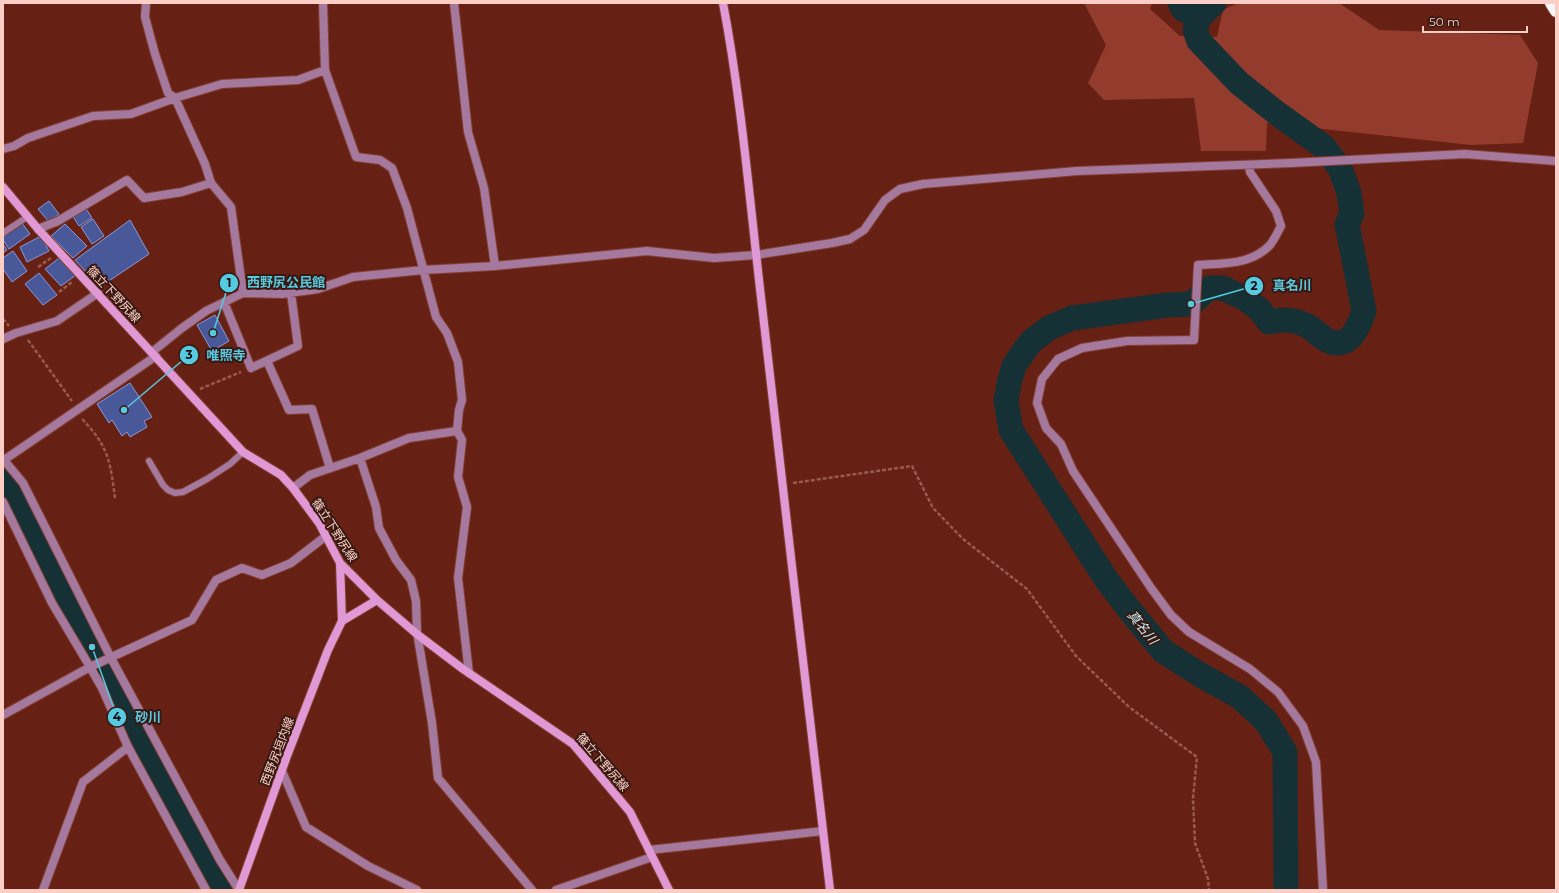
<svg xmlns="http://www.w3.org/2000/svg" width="1559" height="893" viewBox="0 0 1559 893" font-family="Montserrat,'Noto Sans JP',sans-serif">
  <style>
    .green { fill: #933c2d }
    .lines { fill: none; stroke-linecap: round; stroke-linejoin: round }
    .river { stroke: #163136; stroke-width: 25 }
    .building { fill: #495898; stroke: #8799de }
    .lane-casing { stroke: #824034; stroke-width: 8 }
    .street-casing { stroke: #824034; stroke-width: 10 }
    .secondary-casing { stroke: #824034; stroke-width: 10 }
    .highway-casing { stroke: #824034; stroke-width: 14 }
    .path { stroke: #985b4f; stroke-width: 2.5; stroke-dasharray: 4 2; stroke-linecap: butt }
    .lane { stroke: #a5789e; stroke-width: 6 }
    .street { stroke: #a5789e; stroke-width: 8 }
    .secondary { stroke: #e099d5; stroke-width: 8 }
    .highway { stroke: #f5f5f5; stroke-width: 12 }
    .labels { text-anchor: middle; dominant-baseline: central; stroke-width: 4; stroke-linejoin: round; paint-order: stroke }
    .street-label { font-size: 12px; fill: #fbcfc5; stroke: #371812 }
    .water-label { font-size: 13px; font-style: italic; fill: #c6ebf3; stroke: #371812 }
    .leader { fill: none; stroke: #55cae0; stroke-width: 1.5 }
    .callout-dot { fill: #55cae0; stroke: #371812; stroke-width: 1.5 }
    .mark-label { font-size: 12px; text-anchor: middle; font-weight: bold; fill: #111 }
    .callout-label { font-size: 13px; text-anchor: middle; font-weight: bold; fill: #55cae0; stroke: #371812; stroke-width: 4; stroke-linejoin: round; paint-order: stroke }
  </style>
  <rect width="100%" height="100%" fill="#672114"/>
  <path class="green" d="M1084 3H1152L1150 9 1180 36 1217 37 1223 10 1238 3H1339L1379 30 1520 35 1538 63 1523 143 1471 145 1267 123 1266 151H1201L1194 98 1104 100 1088 83 1106 45Z"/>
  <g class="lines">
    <path class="river" d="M1180 3 1183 9 1199 17
      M1214 3 1199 17 1195 30 1199 41 1239 83 1278 114 1324 147 1340 168 1349 193 1352 214 1347 224 1364 311C1359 327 1349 350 1329 341 1321 338 1314 329 1306 325 1293 319 1283 319 1269 322L1259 309 1244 298 1223 288H1209L1191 304 1168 305 1072 318 1049 328 1032 341 1024 351 1014 366 1009 383 1006 401 1011 430 1106 579 1128 608 1163 651 1199 674 1240 697 1266 721 1285 752 1286 890
      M3 475 220 890"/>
  </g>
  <path class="building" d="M49 201 59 214 49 222 38 209Z
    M85 207 92 218 79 226 72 215Z
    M93 219 104 236 92 244 81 227Z
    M130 220 149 254 100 287 75 260Z
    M22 223 30 234 9 249 3 240V237Z
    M65 224 87 246 73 258 51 236Z
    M41 236 49 251 27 262 20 247Z
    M3 244 7 250 3 253Z
    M13 251 27 271 12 282 3 269V258Z
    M59 258 76 275 61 286 45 269Z
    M39 273 57 295 43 305 25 284Z
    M215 315 229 341 212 351 197 325Z
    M130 383 152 417 144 421 147 427 130 437 127 432 122 436 112 420 109 423 97 404Z"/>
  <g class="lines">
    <g class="lane-casing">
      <path id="lane" d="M3 233 27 217
        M149 461 163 485 168 490 175 493 183 492 207 479 230 464 243 452"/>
    </g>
    <g class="street-casing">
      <path id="street" d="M146 3 145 17 155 54 168 93 175 98 205 164 211 183 231 207 243 293
        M323 3 325 70 356 157 380 160 392 168 407 208 436 317 447 333 458 362 462 400 459 410 457 431 409 438 360 458 376 507 379 528 396 560 411 580 416 601 417 632 432 723 438 778 532 890
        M454 3 468 132 484 188 495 266
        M3 149 14 146 28 138 93 116 131 114 175 98 222 84 298 80 325 70
        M1249 165 1250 172 1276 211 1281 226C1278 232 1274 240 1270 245 1251 265 1224 263 1198 265L1194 340 1127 341 1082 348 1058 359 1042 379 1037 403 1046 428 1061 444 1073 471 1151 588 1171 615 1189 632 1250 669 1278 692 1303 726 1316 762 1323 890
        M38 229 58 221 127 180 144 198 182 192 211 183
        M224 302 251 368 298 346 291 293
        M3 339 16 333 57 321 98 293
        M152 352 182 328 206 311 243 293 282 294 318 289 353 277 423 270 495 266 647 251 714 258 756 255 832 243 850 239 864 230 885 200 900 189 923 184 1077 171 1291 163 1465 154 1556 161
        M267 361 289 410 312 409 330 468
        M457 431 462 440 458 477 467 507 458 578 469 673
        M3 459 4 460 156 356
        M4 460 23 483 111 658 220 860 239 890
        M293 488 310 475 360 458
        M3 502 52 603 90 667 192 620 216 580 242 568 262 575 291 563 326 536
        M3 715 90 667 102 688 128 747 206 890
        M282 771 306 827 368 866 417 890
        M649 850 823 831
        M43 890 83 782 128 747
        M556 890 652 857"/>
    </g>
    <g class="secondary-casing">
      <path id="secondary" d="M723 3C742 103 750 205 762 306 785 501 806 695 830 890
        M3 187 38 229 243 452 281 475 293 488 319 523 340 563 377 600 418 635 463 669 573 744 630 812 669 890
        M342 621 377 600
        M239 890 287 756 328 650 342 621 340 563"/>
    </g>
    <g class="highway-casing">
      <path id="highway" d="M1551 3 1556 11"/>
    </g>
    <path class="path" d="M38 267 51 258
      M59 292 72 282
      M3 319 9 326
      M28 340 72 401
      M200 389 241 372
      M82 419C109 447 110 461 115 498
      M793 483 912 466 933 508 963 539 1027 589 1076 656 1129 707 1197 757 1193 798 1195 843 1208 879 1209 890"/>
    <use href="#lane" class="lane"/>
    <use href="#street" class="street"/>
    <use href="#secondary" class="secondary"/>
    <use href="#highway" class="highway"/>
  </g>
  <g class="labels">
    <g class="street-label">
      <text transform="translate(114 294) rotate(47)">篠立下野尻線</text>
      <text transform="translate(335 530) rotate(57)">篠立下野尻線</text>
      <text transform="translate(277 751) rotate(-69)">西野尻垣内線</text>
      <text transform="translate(603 762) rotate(49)">篠立下野尻線</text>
    </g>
    <g class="water-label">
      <text transform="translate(1143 627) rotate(51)">真名川</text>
    </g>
  </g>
  <path class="leader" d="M213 333L229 283M1191 304L1254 286M124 410L189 355M92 647L117 717"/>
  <g class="callout-dot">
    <circle cx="213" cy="333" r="4"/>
    <circle cx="1191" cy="304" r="4"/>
    <circle cx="124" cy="410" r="4"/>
    <circle cx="92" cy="647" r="4"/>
    <circle cx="229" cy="283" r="10"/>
    <circle cx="1254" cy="286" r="10"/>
    <circle cx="189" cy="355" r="10"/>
    <circle cx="117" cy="717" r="10"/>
  </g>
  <g class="mark-label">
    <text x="229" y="287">1</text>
    <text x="1254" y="290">2</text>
    <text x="189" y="359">3</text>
    <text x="117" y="721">4</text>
  </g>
  <g class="callout-label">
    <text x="286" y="287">西野尻公民館</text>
    <text x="1292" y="290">真名川</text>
    <text x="226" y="360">唯照寺</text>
    <text x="148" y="722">砂川</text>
  </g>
  <rect width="1559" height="893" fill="none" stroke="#fbcfc5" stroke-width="8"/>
  <path d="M1423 26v6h104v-6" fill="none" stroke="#fbcfc5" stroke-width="2"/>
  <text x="1429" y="26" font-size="12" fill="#fbcfc5" stroke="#371812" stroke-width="3" paint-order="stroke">50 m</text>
</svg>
